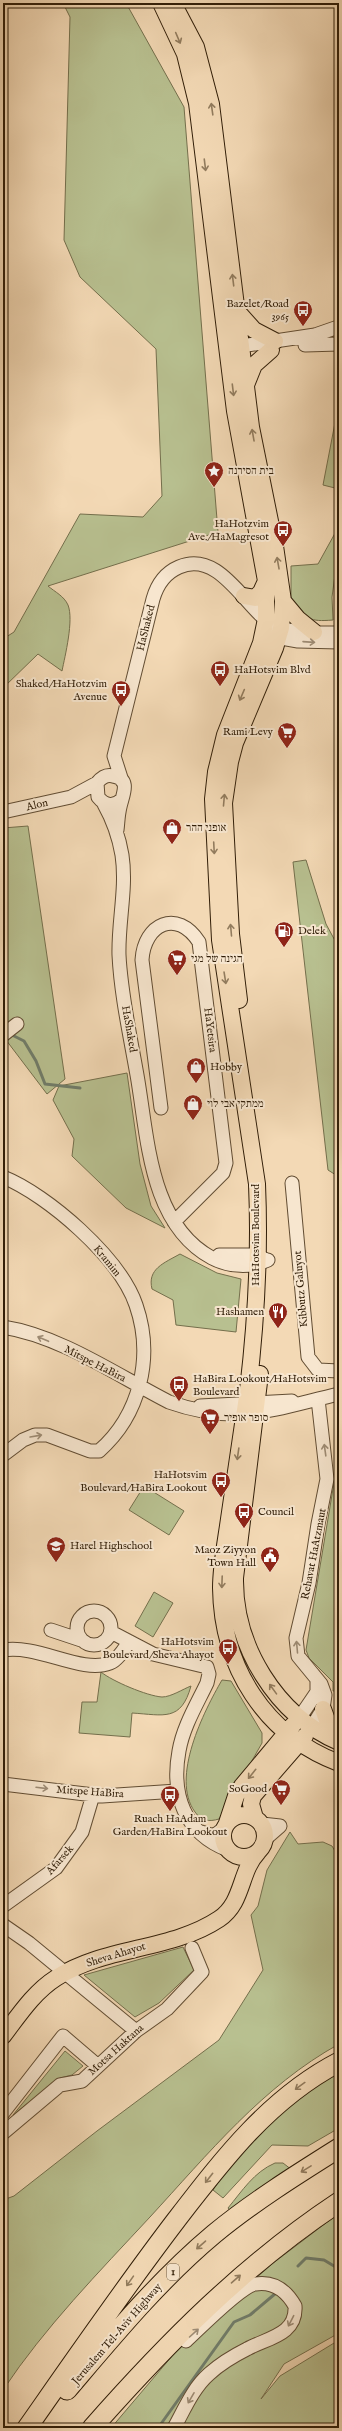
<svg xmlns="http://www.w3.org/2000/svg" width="342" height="2431" viewBox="0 0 342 2431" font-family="'IM FELL English','Frank Ruhl Libre',serif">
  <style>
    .green { fill: #b8c090; stroke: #746f4c }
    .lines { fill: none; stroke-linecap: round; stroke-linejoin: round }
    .stream { stroke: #717c69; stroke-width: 3 }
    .minor-casing { stroke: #624d33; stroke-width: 15 }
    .major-casing { stroke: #311e08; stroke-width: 18 }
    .highway-casing { stroke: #311e08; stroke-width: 21 }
    .minor { stroke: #f7e6cf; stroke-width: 13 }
    .major { stroke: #f3d9b5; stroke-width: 16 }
    .highway { stroke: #f3d9b5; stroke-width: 19 }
    .oneway { stroke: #927c5e }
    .oneway2 { stroke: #9e8c75 }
    .labels { text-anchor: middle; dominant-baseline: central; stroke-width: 4; stroke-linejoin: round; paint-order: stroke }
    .shield { fill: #f7e6cf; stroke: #6c5a44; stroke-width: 1 }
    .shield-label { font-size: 10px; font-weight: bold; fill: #311e08 }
    .poi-label { font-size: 11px; fill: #311e08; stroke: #f7e6cf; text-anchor: start }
    .street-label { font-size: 11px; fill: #311e08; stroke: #f7e6cf }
  </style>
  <rect width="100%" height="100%" fill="#f3d9b5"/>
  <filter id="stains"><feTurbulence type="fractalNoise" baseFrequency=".005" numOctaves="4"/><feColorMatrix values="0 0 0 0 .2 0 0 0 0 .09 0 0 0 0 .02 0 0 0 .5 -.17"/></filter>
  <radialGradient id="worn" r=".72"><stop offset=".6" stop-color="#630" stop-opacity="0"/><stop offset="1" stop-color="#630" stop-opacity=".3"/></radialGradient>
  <path class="green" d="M63 3H126L184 107 218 532 48 586C55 592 64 596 68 605 74 620 65 656 62 671L38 654 3 688V639L14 632 80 514 143 517 162 496 156 349 80 277 64 240 70 17Z
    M339 402V489L323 485Z
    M339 526V563L335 575 332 597 333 620C309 622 307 619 291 602V566L318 564Z
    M28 826 65 1079 47 1094 3 1036V828Z
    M306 860 326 924 339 948V1177L328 1170 293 862Z
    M127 1073 140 1164 151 1206 165 1228 126 1208 72 1156 74 1139 53 1100 59 1086Z
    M180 1254 217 1273 241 1279 236 1332 176 1325 173 1300 152 1289C147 1269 164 1263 180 1254Z
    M339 1442V1691H333V1682L309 1658 306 1650 336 1471V1443Z
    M144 1486 184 1511 169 1535 129 1510Z
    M154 1592 173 1603 153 1637 135 1626Z
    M101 1672C112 1681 147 1696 162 1697 171 1697 183 1689 191 1686 181 1722 164 1715 132 1713L130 1737 79 1733 82 1702H97Z
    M222 1680 231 1681 262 1733V1743L219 1819C209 1822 201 1821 195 1812 170 1778 204 1711 222 1680Z
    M290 1832 298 1844 323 1842 332 1846 339 1858V2044C263 2086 208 2154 150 2217 99 2272 45 2327 3 2390V2200L14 2196 97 2131 219 2040 263 1970 251 1915 258 1906 267 1870Z
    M183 1947 194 1970 159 2003 135 2017 84 1975Z
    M65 2051 83 2066 72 2075 60 2078 13 2115Z
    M339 2070V2128L308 2146 272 2145 223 2198 213 2190 240 2149 267 2121Z
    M275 2163H283L292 2170 232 2213 228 2208C242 2191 254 2172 275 2163Z
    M339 2213V2333L284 2364 261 2399 280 2376 339 2340V2428H111L184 2342 272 2264Z"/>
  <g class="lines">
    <path class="stream" d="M10 1034 24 1041 36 1061 45 1084 80 1088
      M298 2266 306 2258 324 2260 339 2269
      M158 2428 234 2322 250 2315 276 2293"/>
    <g class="minor-casing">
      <path id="minor" d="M305 345 339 344
        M233 349 241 346 315 335 338 327
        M270 636 298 641 339 642
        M122 781 114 756 153 599C157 585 165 573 179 567 221 549 246 611 275 626 293 634 320 633 339 633
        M104 804C113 820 119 837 122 855 127 888 118 922 119 955 121 995 130 1035 137 1075 148 1137 149 1224 212 1258 229 1267 251 1268 268 1260
        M3 812 71 797 97 783
        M117 830C118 822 118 815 120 807 122 796 132 779 113 776 106 774 101 778 97 783L98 797C105 806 114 807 122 799
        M3 1035 17 1024
        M161 1108 142 960C144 924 177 908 199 942L226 1163 223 1173 174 1222
        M3 1177C48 1195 120 1258 136 1305 154 1357 140 1415 99 1451H90L47 1435H35L23 1440 3 1455
        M292 1183 308 1357 318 1370 339 1371
        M219 1255H257L266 1260
        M3 1327C61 1336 118 1376 169 1402 237 1426 274 1409 339 1394
        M200 1406 292 1401
        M77 1628a17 17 0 1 1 34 0a17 17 0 1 1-34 0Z
        M51 1630 81 1640
        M111 1632 153 1654 207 1667 209 1674 207 1683C197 1704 183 1727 179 1751 171 1794 184 1833 228 1850
        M3 1650C38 1644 81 1674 110 1663 118 1660 124 1649 129 1642
        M300 1717 317 1692V1679
        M312 1727 323 1709 325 1695 321 1684 298 1656 296 1638 309 1583 318 1524 327 1479 318 1399
        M3 1784 102 1796 177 1791
        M262 1824 280 1826
        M201 1832 214 1836 223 1829
        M264 1840 280 1826
        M3 1906 56 1868 82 1832 93 1795
        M3 1925 29 1943 136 2031
        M3 2113 63 2036 98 2066
        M3 2133 60 2085 82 2081 136 2031 167 2009 202 1972 192 1948
        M174 2428C184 2410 193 2388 209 2374 220 2364 233 2356 247 2349 267 2338 297 2335 295 2306 286 2290 273 2281 255 2284 240 2287 199 2329 186 2341"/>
    </g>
    <g class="major-casing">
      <path id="major" d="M161 3 185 54 197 103 235 411 266 581V619L261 643 225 735 216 772 213 799 220 940 257 1184C260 1252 256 1322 248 1390 242 1433 235 1476 229 1519 226 1541 221 1565 221 1588 222 1667 265 1735 339 1763
        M175 7 196 47 211 104 251 427 275 546 283 601 281 628 275 648 235 743 230 762 224 803 231 934 239 1000
        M237 311 254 330 275 341
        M246 385 254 365 271 350
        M244 596 255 598 261 592 266 581
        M283 601 298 619 314 632
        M260 1374 235 1578C234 1646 276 1715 339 1742
        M323 1709 327 1720 339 1732
        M223 1836a21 21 0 1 1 42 0a21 21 0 1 1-42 0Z
        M255 1818 251 1804 253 1796 305 1736
        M227 1823 236 1796 242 1786 293 1725
        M3 2036C19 2015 34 1992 56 1978 105 1946 171 1951 219 1919 244 1902 239 1872 258 1852"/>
    </g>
    <g class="highway-casing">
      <path id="highway" d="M67 2390C113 2336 159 2280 214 2234 253 2202 296 2175 339 2148
        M27 2428C76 2358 125 2287 177 2219 224 2158 270 2098 339 2062
        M92 2428C167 2343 244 2265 339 2202"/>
    </g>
    <use href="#minor" class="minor"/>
    <use href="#major" class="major"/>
    <use href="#highway" class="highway"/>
  </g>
  <defs><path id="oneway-shaft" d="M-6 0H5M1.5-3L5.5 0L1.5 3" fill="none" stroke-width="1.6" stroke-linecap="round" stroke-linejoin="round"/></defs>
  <g class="oneway">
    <use href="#oneway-shaft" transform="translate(178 38) rotate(67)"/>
    <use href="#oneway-shaft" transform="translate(212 109) rotate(-98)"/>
    <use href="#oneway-shaft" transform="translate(205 165) rotate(83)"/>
    <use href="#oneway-shaft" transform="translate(233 280) rotate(-97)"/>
    <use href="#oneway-shaft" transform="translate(233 390) rotate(83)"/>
    <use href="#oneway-shaft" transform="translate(253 435) rotate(-100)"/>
    <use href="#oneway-shaft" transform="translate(278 563) rotate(-100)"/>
    <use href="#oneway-shaft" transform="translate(242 695) rotate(113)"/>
    <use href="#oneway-shaft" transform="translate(224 800) rotate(-85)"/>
    <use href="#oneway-shaft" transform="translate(214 848) rotate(87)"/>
    <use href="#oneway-shaft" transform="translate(231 930) rotate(-95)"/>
    <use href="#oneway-shaft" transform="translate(225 978) rotate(81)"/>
    <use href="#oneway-shaft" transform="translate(238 1454) rotate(98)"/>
    <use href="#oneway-shaft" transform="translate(222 1582) rotate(92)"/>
    <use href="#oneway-shaft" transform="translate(273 1689) rotate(-126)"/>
    <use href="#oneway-shaft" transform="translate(252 1774) rotate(129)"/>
    <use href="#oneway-shaft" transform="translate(300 2086) rotate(144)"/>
    <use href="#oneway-shaft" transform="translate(306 2169) rotate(148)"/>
    <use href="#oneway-shaft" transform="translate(209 2178) rotate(128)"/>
    <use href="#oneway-shaft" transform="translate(201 2245) rotate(139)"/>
    <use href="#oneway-shaft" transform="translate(236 2279) rotate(-41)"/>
    <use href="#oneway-shaft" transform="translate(130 2281) rotate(125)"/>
  </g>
  <g class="oneway2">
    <use href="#oneway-shaft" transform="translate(309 642) rotate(4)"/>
    <use href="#oneway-shaft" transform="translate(43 1339) rotate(-157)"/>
    <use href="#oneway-shaft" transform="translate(36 1436) rotate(-10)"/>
    <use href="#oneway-shaft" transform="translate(325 1450) rotate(-98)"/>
    <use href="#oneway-shaft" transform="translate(297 1647) rotate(-95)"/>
    <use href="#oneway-shaft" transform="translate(42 1788) rotate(7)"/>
    <use href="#oneway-shaft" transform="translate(291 2321) rotate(117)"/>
    <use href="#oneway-shaft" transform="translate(194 2333) rotate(-42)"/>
    <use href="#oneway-shaft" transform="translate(191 2398) rotate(120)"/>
  </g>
  <defs>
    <g id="bus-pin" transform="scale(1)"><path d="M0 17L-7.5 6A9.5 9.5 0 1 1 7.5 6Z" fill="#8f2418" stroke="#f7e6cf"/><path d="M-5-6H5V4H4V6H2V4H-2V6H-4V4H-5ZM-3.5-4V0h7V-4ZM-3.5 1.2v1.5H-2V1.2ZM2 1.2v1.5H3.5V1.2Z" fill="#fff"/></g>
    <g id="sight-pin" transform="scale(1)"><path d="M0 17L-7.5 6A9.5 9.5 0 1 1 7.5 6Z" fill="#8f2418" stroke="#f7e6cf"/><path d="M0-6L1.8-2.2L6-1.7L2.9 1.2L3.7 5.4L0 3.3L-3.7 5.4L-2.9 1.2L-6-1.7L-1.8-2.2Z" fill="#fff"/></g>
    <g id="supermarket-pin" transform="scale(1)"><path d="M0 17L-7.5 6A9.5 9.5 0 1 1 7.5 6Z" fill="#8f2418" stroke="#f7e6cf"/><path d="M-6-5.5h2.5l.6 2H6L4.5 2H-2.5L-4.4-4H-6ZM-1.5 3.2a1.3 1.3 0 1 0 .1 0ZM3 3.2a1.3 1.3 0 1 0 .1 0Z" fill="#fff"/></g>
    <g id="shop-pin" transform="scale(1)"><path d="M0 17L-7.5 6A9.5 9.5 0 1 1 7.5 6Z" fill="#8f2418" stroke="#f7e6cf"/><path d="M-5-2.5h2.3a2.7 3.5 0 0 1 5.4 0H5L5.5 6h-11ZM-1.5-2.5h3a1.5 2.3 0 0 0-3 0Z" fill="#fff"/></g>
    <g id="fuel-pin" transform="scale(1)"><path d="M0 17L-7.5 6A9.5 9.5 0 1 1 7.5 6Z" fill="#8f2418" stroke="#f7e6cf"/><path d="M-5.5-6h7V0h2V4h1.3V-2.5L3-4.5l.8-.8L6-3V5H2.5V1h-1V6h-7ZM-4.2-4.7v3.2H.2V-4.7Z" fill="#fff"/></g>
    <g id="restaurant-pin" transform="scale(1)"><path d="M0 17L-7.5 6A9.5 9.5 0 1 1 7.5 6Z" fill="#8f2418" stroke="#f7e6cf"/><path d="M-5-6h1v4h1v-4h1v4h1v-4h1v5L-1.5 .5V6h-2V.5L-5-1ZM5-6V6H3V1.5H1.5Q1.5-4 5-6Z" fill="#fff"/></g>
    <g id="school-pin" transform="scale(1)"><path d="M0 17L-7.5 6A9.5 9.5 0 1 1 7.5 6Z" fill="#8f2418" stroke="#f7e6cf"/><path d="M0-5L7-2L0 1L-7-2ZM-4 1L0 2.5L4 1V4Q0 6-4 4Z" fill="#fff"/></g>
    <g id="civic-pin" transform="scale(1)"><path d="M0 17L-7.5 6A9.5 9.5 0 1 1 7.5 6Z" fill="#8f2418" stroke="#f7e6cf"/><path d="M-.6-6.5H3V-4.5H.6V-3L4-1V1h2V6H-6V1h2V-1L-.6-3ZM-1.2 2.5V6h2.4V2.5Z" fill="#fff"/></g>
  </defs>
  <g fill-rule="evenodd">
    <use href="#bus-pin" x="303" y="310"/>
    <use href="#sight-pin" x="214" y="471"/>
    <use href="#bus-pin" x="283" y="530"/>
    <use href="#bus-pin" x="220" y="670"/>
    <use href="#bus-pin" x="121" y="690"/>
    <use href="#supermarket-pin" x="287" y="732"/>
    <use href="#shop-pin" x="172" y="828"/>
    <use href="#fuel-pin" x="284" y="931"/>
    <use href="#supermarket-pin" x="177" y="959"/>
    <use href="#shop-pin" x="196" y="1067"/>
    <use href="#shop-pin" x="193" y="1104"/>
    <use href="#restaurant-pin" x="278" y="1312"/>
    <use href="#bus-pin" x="179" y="1385"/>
    <use href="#supermarket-pin" x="210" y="1418"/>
    <use href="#bus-pin" x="221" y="1481"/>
    <use href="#bus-pin" x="244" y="1512"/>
    <use href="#school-pin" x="56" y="1546"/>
    <use href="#civic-pin" x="270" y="1556"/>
    <use href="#bus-pin" x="228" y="1648"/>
    <use href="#supermarket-pin" x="281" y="1789"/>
    <use href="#bus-pin" x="170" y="1795"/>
  </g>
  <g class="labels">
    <rect class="shield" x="167" y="2264" width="12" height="16" rx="3"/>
    <g class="shield-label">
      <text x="173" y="2272">1</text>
    </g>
    <g class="poi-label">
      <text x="289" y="304" text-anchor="end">Bazelet/Road<tspan x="289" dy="13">3965</tspan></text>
      <text x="228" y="471">בית הסירנה</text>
      <text x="269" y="524" text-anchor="end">HaHotzvim<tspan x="269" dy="13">Ave./HaMagresot</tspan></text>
      <text x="234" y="670">HaHotsvim Blvd</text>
      <text x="107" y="684" text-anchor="end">Shaked/HaHotzvim<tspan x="107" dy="13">Avenue</tspan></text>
      <text x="273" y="732" text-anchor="end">Rami Levy</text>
      <text x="186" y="828">אופני ההר</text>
      <text x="298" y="931">Delek</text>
      <text x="191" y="959">הגינה של מגי</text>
      <text x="210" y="1067">Hobby</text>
      <text x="207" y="1104">ממתקי אבי לוי</text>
      <text x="264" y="1312" text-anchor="end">Hashamen</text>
      <text x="193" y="1379">HaBira Lookout/HaHotsvim<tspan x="193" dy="13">Boulevard</tspan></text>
      <text x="224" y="1418">סופר אופיר</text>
      <text x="207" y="1475" text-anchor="end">HaHotsvim<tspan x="207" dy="13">Boulevard/HaBira Lookout</tspan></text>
      <text x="258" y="1512">Council</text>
      <text x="70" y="1546">Harel Highschool</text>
      <text x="256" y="1550" text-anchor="end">Maoz Ziyyon<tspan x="256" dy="13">Town Hall</tspan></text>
      <text x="214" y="1642" text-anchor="end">HaHotsvim<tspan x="214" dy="13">Boulevard/Sheva Ahayot</tspan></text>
      <text x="267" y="1789" text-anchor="end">SoGood</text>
      <text x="170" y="1819" text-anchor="middle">Ruach HaAdam<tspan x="170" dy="13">Garden/HaBira Lookout</tspan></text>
    </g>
    <g class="street-label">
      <text transform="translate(146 628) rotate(-76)">HaShaked</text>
      <text transform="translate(37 805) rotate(-13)">Alon</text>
      <text transform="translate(129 1029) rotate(80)">HaShaked</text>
      <text transform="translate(210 1030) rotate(83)">HaYetsira</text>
      <text transform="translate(256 1235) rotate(-90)">HaHotsvim Boulevard</text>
      <text transform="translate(107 1261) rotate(51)">Kramim</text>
      <text transform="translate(301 1289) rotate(-95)">Kibbutz Galuyot</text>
      <text transform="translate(95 1364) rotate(27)">Mitspe HaBira</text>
      <text transform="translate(314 1554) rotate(-79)">Rehavat HaAtzmaut</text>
      <text transform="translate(90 1792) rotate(4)">Mitspe HaBira</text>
      <text transform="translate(60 1860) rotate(-49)">Afarsek</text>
      <text transform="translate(116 1955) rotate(-17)">Sheva Ahayot</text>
      <text transform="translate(116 2050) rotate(-42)">Motsa Haktana</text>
      <text transform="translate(117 2334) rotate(-49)">Jerusalem Tel-Aviv Highway</text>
    </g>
  </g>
  <rect width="342" height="2431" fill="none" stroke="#f3d9b5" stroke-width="16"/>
  <rect x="4" y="4" width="334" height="2423" fill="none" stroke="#311e08" stroke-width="2"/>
  <rect x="8" y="8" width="326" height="2415" fill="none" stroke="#311e08"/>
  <rect width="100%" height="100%" filter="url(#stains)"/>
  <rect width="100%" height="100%" fill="url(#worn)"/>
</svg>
